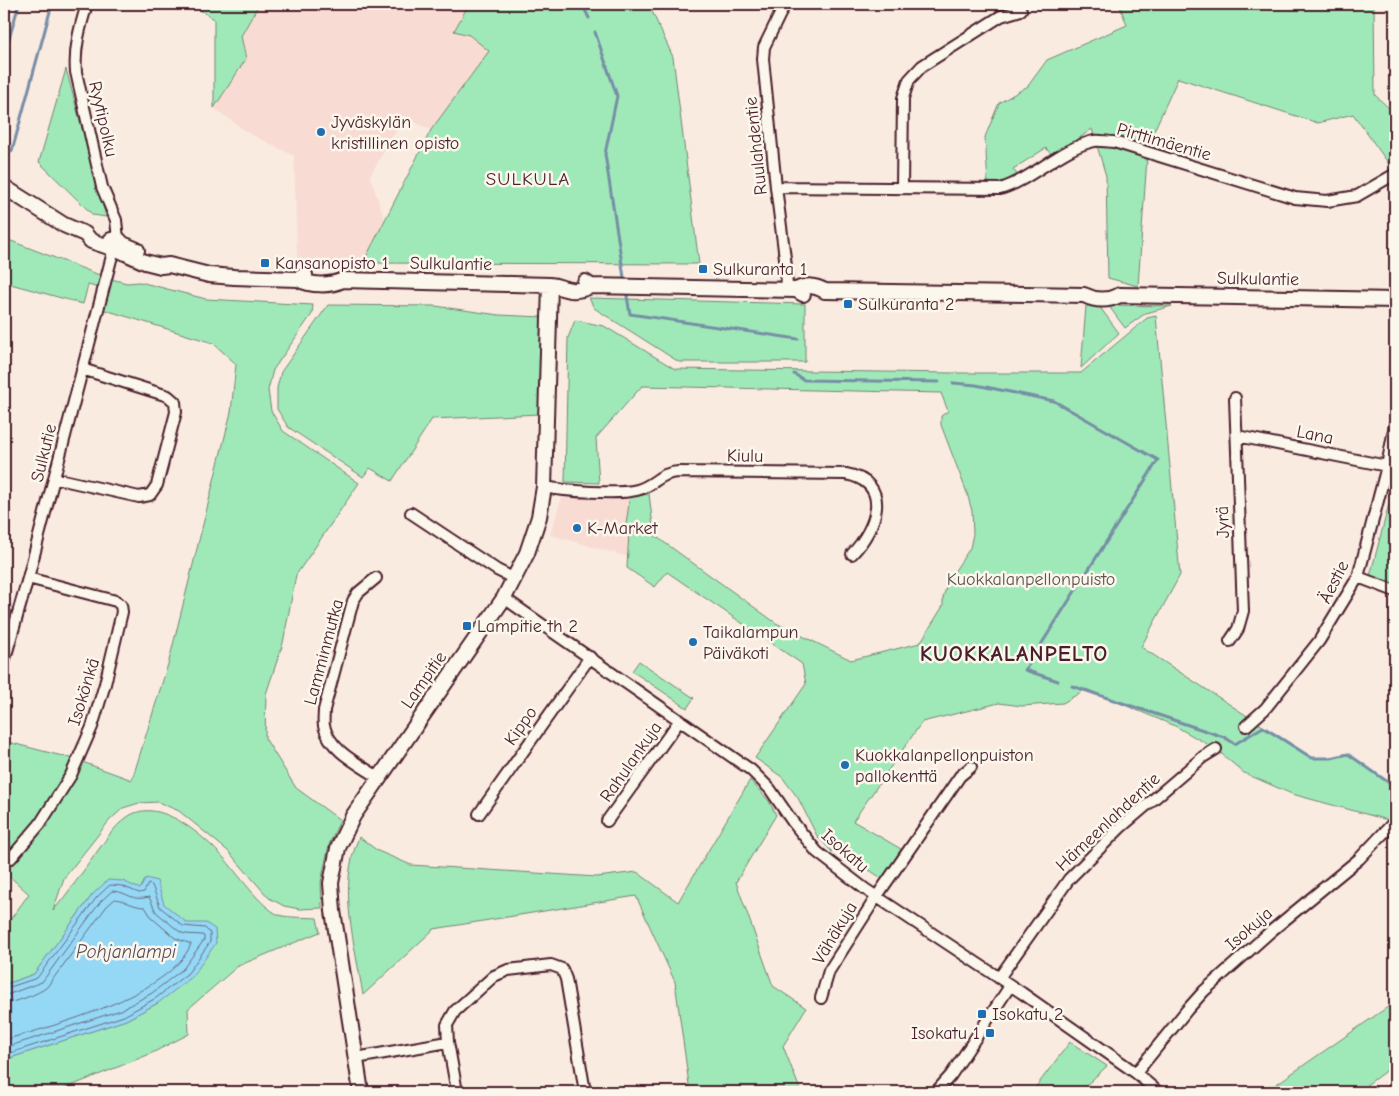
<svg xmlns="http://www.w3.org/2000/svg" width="1399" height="1096" viewBox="0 0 1399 1096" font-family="'Comic Neue',sans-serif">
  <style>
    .built { fill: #f8dcd4 }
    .green { fill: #9fe9b8; stroke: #748472 }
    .water { fill: #94d8f6; stroke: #768ea5 }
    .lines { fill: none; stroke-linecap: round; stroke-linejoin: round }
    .shore { stroke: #68697c; stroke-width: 1 }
    .stream { stroke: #768ea5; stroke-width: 3 }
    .street-casing { stroke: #4a1f2b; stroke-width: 14 }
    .secondary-casing { stroke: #4a1f2b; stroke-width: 18 }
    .street { stroke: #fbf7ec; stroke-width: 10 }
    .secondary { stroke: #fbf7ec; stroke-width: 14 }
    .poi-dot { fill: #1f6fb2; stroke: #fbf7ec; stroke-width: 2 }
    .labels { text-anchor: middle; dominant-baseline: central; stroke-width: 5; stroke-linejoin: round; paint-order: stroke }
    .street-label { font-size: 18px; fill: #4a1f2b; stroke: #fbf7ec }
    .poi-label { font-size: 18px; fill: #4a1f2b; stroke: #fbf7ec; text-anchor: start }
    .park-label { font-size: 18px; fill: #5f524e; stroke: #fbf7ec }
    .neighbourhood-label { font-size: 19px; letter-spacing: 1px; fill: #4a1f2b; stroke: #fbf7ec }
    .water-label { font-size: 19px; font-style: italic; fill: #5c4d5e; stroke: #fbf7ec }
    .district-label { font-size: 22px; font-weight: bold; letter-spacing: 1px; fill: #4a1f2b; stroke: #fbf7ec }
  </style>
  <rect width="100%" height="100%" fill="#faebe1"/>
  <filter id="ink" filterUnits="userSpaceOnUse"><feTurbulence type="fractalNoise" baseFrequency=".02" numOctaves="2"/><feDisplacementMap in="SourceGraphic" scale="10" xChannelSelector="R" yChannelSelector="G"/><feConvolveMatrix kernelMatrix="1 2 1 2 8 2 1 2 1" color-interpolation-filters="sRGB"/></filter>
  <g filter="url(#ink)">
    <path class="built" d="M259 4H469L454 31 469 35 490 51 431 130 404 117 370 176 385 220 363 263 297 260 294 156 248 133 214 108 246 59 241 36Z
      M562 496 630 497 625 531H629L628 557 550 535Z"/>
    <path class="green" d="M191 4H259L241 36 246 59 214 108V19Z
      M469 4H668L651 9 673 57 699 264 363 263 431 130 489 51 469 35 454 31Z
      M1119 4H1374L1375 95 1395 114V170L1394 171 1353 114 1318 123 1178 78 1148 144 1138 286 1108 278 1106 176 1092 129 1053 157 1046 148 1013 169 1019 177 1009 182 988 184 985 137 999 103 1028 86 1047 60 1127 25Z
      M66 69 106 217 93 215 39 162Z
      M6 239 102 276 99 288 88 285 83 304 7 283 4 293V243Z
      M111 279 127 283 140 282 206 299 313 305 312 314 273 370 268 390 271 411 283 431 359 483 296 575 283 643 266 694 265 738 296 788 340 820 329 845 321 882 322 908 300 909 284 906 269 898 228 851 179 811 158 802 139 803 123 808 109 821 64 878 53 911C69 892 84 870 99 849 107 838 114 827 126 818 157 794 202 835 223 857 237 872 260 907 279 915 288 918 306 917 317 918L320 932 238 966 188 1009 189 1034 150 1054 56 1092H4V1060L126 1020 158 1003 93 894 34 974 4 985V928L29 894 7 874 10 862 4 857V741L74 759 132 780 169 661 231 412 236 364 213 343 102 309Z
      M589 298 805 304V362H679L594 308Z
      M328 305 435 306 499 315 543 317 540 414 432 419 392 481 370 468 363 477 288 427 277 409V388L281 372Z
      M1108 305 1172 306 1146 313 1125 328Z
      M1086 306H1099L1119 333 1081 368Z
      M1156 316 1180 575 1141 647 1312 758H1331L1348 754 1395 787V822L1292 794 1244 773 1216 749 1175 726 1086 689 1063 703 1022 706 999 703 922 722 853 821 901 849 883 879 835 848 832 852 817 836 798 798 782 777 755 758 806 684 802 664 667 572 655 587 627 568 629 531H625L630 497 649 494 654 535 776 623 851 660 920 643 943 606V598L948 581 970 548 973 534 972 511 967 493 941 425V416L948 411 941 393 642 386 596 438 599 483 565 482 568 338 575 320 604 326 675 369 952 373H1081L1147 318Z
      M1395 481V591L1369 580Z
      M639 661 694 698 687 708 632 671Z
      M750 780 769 801 776 815 736 882 773 986 806 1008 783 1046 801 1092H690L675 982 636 896 434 929 363 995C355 944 337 887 359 837L378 851 411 865 597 877 637 872 678 902Z
      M1395 1002V1064L1357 1092H1265Z
      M1070 1042 1107 1066 1079 1092H1032Z"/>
    <path class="water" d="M146 878 157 881 164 904 187 923H206L215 929 216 943 192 977 158 1003 126 1020 4 1060V985L34 974 93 894 108 880 123 881 140 889Z"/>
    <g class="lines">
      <path class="shore" d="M4 989 37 978 97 897 110 885 122 886 139 893 144 892 148 884 152 885 160 907 183 926 205 928 210 933V942L188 973 156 998 124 1016 4 1055
        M4 996 42 982 101 901 112 891C130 892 130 902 149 897L156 912 180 932 185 934 202 935 204 936V940L183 969 152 993 121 1010 4 1048
        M4 1003C14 1003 39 994 47 987L107 906 115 899C125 900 133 907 145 907L152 918 175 938 191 944C171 995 53 1026 4 1040"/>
      <path class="stream" d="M582 4 589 18
        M595 32 617 96 605 154 625 284
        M4 56 19 4
        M12 151 52 4
        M626 290 630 314 798 339
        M794 374 804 380 939 382
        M953 383 976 385 1054 401 1158 460 1025 670 1058 681
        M1072 686 1224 737 1235 744 1263 727 1312 758H1331L1348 754 1395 787"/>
      <g class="street-casing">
        <path id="street" d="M87 4C80 27 74 48 76 72L102 187 116 220 118 239
          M785 4 764 47 763 59 776 187 786 266 787 290
          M776 187 1000 189C1033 179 1061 148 1094 141 1100 140 1107 142 1114 142L1295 198 1327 201 1357 196 1395 174
          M902 187 903 98 909 80 922 66 1001 16 1021 10
          M1237 436 1387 466
          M54 478 139 497 150 495 157 485 176 412 175 402 168 396 82 369
          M544 487C565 491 617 495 637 490 654 486 659 473 678 472L846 474C894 483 876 529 852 554
          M411 513 497 570 515 579
          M1358 577 1395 591
          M376 578 358 593 353 601 324 710C324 715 323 721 324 726 330 751 359 764 378 777
          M504 598 751 770 770 789 792 821 817 852 865 889 1022 993 1136 1073 1158 1092
          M1230 641 1238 629 1243 611 1235 398
          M4 662 28 578 113 252
          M1246 726 1265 709 1319 641 1358 577 1387 466 1395 424
          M479 814 590 657
          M607 821 680 720
          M4 859 11 858 40 824 71 775 92 727 105 684 122 612 121 605 116 601 28 578
          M999 978 1069 879 1120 828 1203 757 1216 749
          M821 998 829 971 877 896 960 776 971 767
          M448 1042 457 1092
          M356 1058 448 1042 447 1025 455 1011 494 976 508 970 551 965 562 969 566 979 585 1092
          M1136 1073 1187 1010 1204 991 1270 932 1359 859 1395 821
          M936 1092 951 1075 1010 986"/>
      </g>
      <g class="secondary-casing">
        <path id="secondary" d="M4 187 64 225 85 234 91 241 109 247
          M111 240 118 239 123 244 137 250
          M121 251 145 262 161 266 169 265 209 275 234 277 298 279 305 275
          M298 279C311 286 330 286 343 280L550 285C557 285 560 288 566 289 575 292 584 289 591 286
          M585 282 591 286 796 290 803 294
          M796 290C807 285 814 285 825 291L1084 295C1096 301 1108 301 1120 295L1395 300
          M361 1092 333 911 331 883 338 848 353 816 504 598 527 553 539 517 544 487 550 285"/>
      </g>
      <use href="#street" class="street"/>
      <use href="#secondary" class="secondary"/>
    </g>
  </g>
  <g class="poi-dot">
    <circle cx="321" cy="132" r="5"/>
    <rect x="260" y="258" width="10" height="10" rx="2.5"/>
    <rect x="698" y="264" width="10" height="10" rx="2.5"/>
    <rect x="843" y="299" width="10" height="10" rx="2.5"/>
    <circle cx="577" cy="528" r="5"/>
    <rect x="462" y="621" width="10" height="10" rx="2.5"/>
    <circle cx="693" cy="642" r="5"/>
    <circle cx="845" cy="765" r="5"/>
    <rect x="977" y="1009" width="10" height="10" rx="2.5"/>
    <rect x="985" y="1028" width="10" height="10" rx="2.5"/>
  </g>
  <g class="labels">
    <g class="street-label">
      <text transform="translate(103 119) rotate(77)">Ryytipolku</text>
      <text transform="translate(1164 142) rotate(16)">Pirttimäentie</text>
      <text transform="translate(756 146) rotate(-96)">Ruulahdentie</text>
      <text transform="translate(451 264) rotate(1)">Sulkulantie</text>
      <text transform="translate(1258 279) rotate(1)">Sulkulantie</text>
      <text transform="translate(1315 435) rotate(11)">Lana</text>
      <text transform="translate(44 453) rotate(-76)">Sulkutie</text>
      <text transform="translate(745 456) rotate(1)">Kiulu</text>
      <text transform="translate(1223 522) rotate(-92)">Jyrä</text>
      <text transform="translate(1334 582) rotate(-63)">Äestie</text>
      <text transform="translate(324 652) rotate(-75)">Lamminmutka</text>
      <text transform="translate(424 680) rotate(-55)">Lampitie</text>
      <text transform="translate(84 692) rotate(-73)">Isokönkä</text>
      <text transform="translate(521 726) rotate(-55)">Kippo</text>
      <text transform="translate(631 762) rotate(-55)">Rahulankuja</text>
      <text transform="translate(1108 822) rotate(-43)">Hämeenlahdentie</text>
      <text transform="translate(845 851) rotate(41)">Isokatu</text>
      <text transform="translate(1249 929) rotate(-41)">Isokuja</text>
      <text transform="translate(835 933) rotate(-59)">Vähäkuja</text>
    </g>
    <g class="poi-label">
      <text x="331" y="122">Jyväskylän<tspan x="331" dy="21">kristillinen opisto</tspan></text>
      <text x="275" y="263">Kansanopisto 1</text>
      <text x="713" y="269">Sulkuranta 1</text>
      <text x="858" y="304">Sulkuranta 2</text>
      <text x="587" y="528">K-Market</text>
      <text x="477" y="626">Lampitie th 2</text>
      <text x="703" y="632">Taikalampun<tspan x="703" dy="21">Päiväkoti</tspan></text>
      <text x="855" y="755">Kuokkalanpellonpuiston<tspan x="855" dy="21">pallokenttä</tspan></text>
      <text x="992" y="1014">Isokatu 2</text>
      <text x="980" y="1033" text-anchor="end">Isokatu 1</text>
    </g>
    <g class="park-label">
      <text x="1031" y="579">Kuokkalanpellonpuisto</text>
    </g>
    <g class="neighbourhood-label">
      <text x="528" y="179">SULKULA</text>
    </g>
    <g class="water-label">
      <text x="126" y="952">Pohjanlampi</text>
    </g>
    <g class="district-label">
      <text x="1014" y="654">KUOKKALANPELTO</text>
    </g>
  </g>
  <rect width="1399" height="1096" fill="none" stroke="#fbf7ec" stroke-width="20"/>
  <rect x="10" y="10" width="1379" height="1076" fill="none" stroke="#4a1f2b" stroke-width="2" filter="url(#ink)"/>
</svg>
